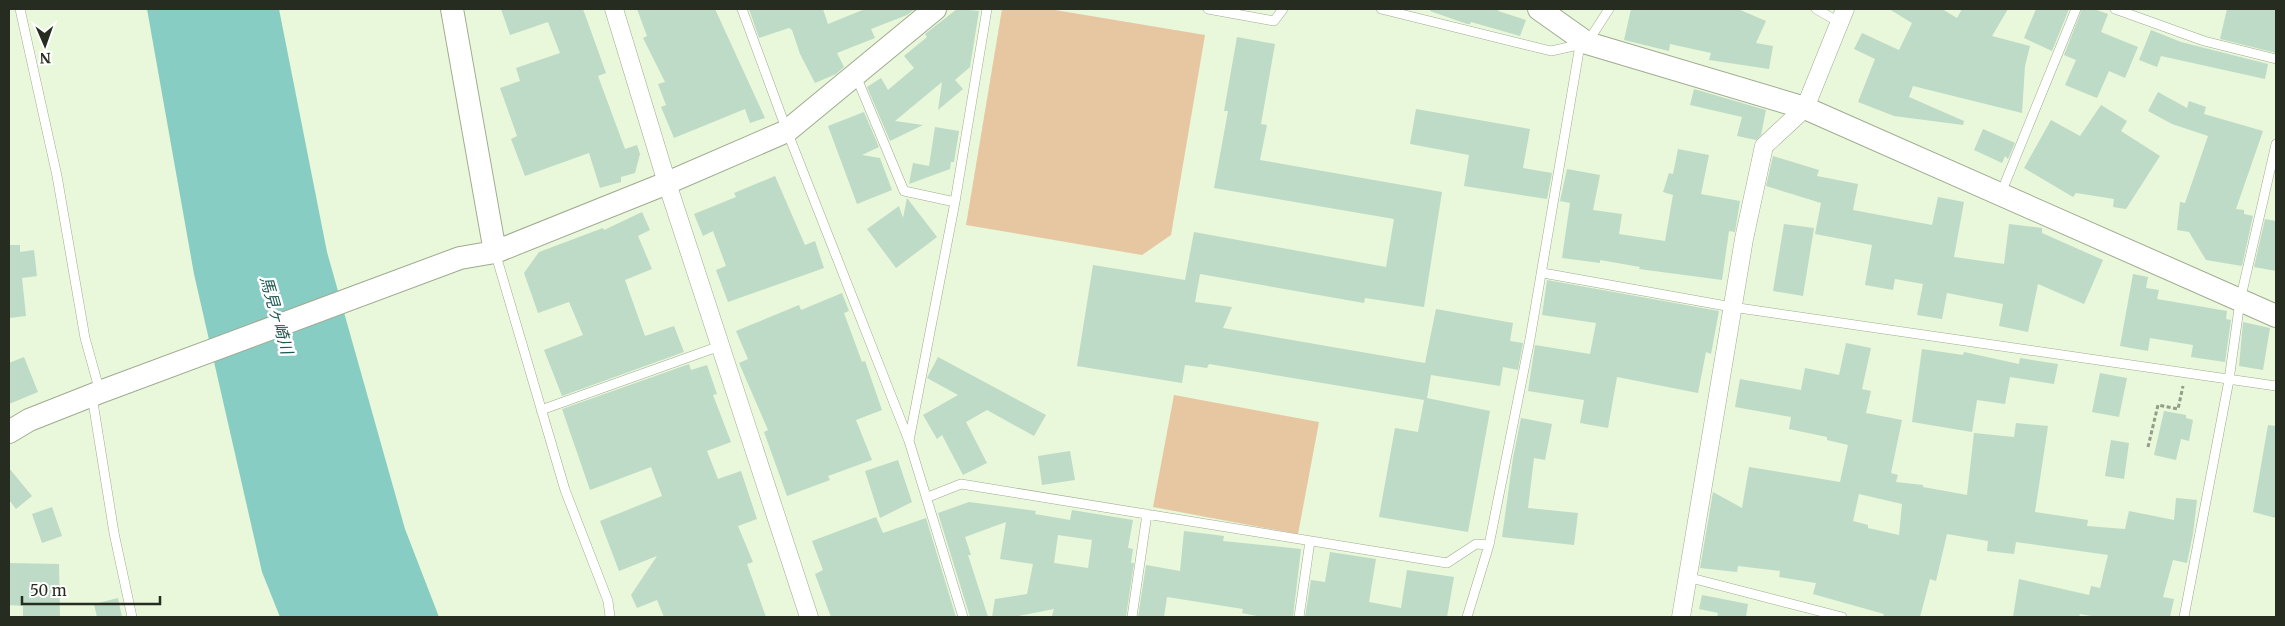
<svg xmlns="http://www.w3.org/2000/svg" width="2285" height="626" viewBox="0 0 2285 626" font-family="Merriweather,'Noto Sans JP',serif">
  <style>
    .green { fill: #e7c7a2 }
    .water { fill: #88cdc3 }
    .building { fill: #bedbc7; fill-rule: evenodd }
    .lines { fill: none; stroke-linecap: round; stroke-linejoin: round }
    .service-casing { stroke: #9fab90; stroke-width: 10 }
    .minor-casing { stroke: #9fab90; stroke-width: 19 }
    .tertiary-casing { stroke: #9fab90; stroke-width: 24 }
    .path { stroke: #939d88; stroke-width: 3; stroke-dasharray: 4 2.5; stroke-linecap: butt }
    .service { stroke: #fff; stroke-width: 9 }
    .minor { stroke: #fff; stroke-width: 18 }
    .tertiary { stroke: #fff; stroke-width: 22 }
    .labels { text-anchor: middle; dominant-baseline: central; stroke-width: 5; stroke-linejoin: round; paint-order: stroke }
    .water-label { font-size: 16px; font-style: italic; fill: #1d5750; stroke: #fff }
  </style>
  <rect width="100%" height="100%" fill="#e9f7da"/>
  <path class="green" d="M1002 9H1049L1205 35 1171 235 1142 255 966 225Z
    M1174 395 1319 422 1298 534 1153 507Z"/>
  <path class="water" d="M147 9H279L327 252 405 529 439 617H280L262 572 194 274Z"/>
  <path class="building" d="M501 9H583L606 73 598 76 625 149 637 145 640 154 635 173 621 177V182L600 188 589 153 525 176 511 139 517 136 500 88 520 81 516 68 560 53 548 22 510 35Z
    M637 9H715L765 118 750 123 745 109 674 138 661 107 666 105 658 84 665 82 643 38 647 36Z
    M749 9H823L828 24 865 9H915L907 15 871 29 875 38 837 53 844 67 836 74 815 83 800 54 792 30 789 28 759 38Z
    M957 9 979 11 970 67 955 80 963 89 938 110 942 82 895 121 923 125 890 141 867 87 881 78 888 90 914 68 904 56 927 37 925 34Z
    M1431 9H1499L1498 11 1526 20 1520 36 1471 22 1470 24H1467L1430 11Z
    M1631 9H1738L1766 21 1756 43 1773 46 1769 69 1709 60 1711 53 1670 44 1669 51 1624 40Z
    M1889 9H1942L1957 18 1962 9H2008L1992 36 2030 46 2025 66 2022 113 1913 86 1909 97 1964 121 1963 125 1894 116 1858 102 1875 59 1854 49 1862 33 1899 50 1912 23Z
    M2036 9H2069L2052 51 2024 38Z
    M2082 9H2094L2108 14 2101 32 2138 47 2125 78 2109 71 2097 98 2065 85 2076 60 2064 55Z
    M2227 9H2276V53L2220 39Z
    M2151 30 2181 42 2268 64 2265 79 2161 56 2157 67 2139 60Z
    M1237 37 1275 44 1261 124 1267 125 1260 160 1442 192 1424 307 1365 298 1364 303 1200 274 1195 302 1232 307 1223 328 1425 363 1436 309 1513 323 1510 341 1523 343 1518 370 1503 367 1500 386 1431 375 1427 398 1490 411 1468 532 1379 517 1395 428 1418 432 1424 400 1209 364 1207 368 1185 365 1182 383 1077 366 1093 265 1185 280 1194 232 1386 267 1394 219 1214 188 1228 111H1224Z
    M1694 89 1766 110 1761 135 1756 140 1737 136 1742 117 1690 105Z
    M2158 92 2187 108 2189 101 2206 107 2204 114 2263 131 2236 209 2244 210V214L2253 216 2242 266 2206 260 2189 232 2177 230 2180 202 2185 203 2208 136 2172 124 2148 111Z
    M2101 105 2127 121 2121 131 2160 156 2126 209 2113 207 2114 199 2076 193 2073 197 2024 168 2051 120 2080 136Z
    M1416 109 1530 129 1523 168 1552 173 1547 199 1464 186 1469 155 1410 144Z
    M864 112 879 147 862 155 880 158 892 190 857 204 828 126Z
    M935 127 959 131 954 162H951L950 169 909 184 913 163 929 166Z
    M1983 129 2015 143 2008 159 2005 156 2002 163 1974 150Z
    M1678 149 1709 155 1701 194 1740 201 1735 232 1729 231 1722 280 1639 269 1640 267 1600 260V263L1562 258 1570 203 1560 201 1567 169 1600 175 1593 210 1622 214 1619 234 1665 241 1673 195 1663 192 1669 173 1673 174Z
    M1773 156 1819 170 1817 176 1858 184 1853 210 1932 225 1938 197 1964 202 1954 257 2004 264 2009 224 2042 228V233L2103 260 2084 304 2038 284 2028 332 1999 326 2003 304 1947 293 1942 319 1917 315 1923 284 1895 279 1893 290 1865 285 1872 245 1815 234 1821 203 1766 186Z
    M775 176 805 245 815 241 824 268 728 302 716 270 726 266 713 231 703 236 694 214 736 197 734 193Z
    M907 198 937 237 896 268 867 229 899 206 903 218Z
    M642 212 650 230 638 236 652 269 625 280 645 336 674 326 684 352 562 396 544 350 583 335 569 302 538 313 524 273 539 252 603 228 604 230Z
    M2265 219 2276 221V271L2254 267Z
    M1784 224 1814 228 1803 296 1773 291Z
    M9 245H20V252L34 250 37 276 22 278 26 316 9 318Z
    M2133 274 2148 277 2146 288 2159 290 2157 299 2227 311 2226 319 2231 320 2225 362 2191 357 2193 345 2150 338 2148 351 2120 346Z
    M1547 280 1719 311 1711 354 1706 352 1698 393 1617 377 1608 428 1580 423 1584 400 1528 391 1535 345 1590 354 1596 323 1542 315Z
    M842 293 849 311 844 313 862 362 865 361 882 410 856 420 872 460 828 476 830 480 787 496 764 432 768 430 739 363 748 359 736 331 799 305 801 310Z
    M2243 322 2270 328 2263 370 2239 366Z
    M1846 343 1871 348 1862 389 1871 391 1866 413 1902 420 1891 473 1898 475 1896 482 1923 485V487L1967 495 1974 433 2014 437 2016 423 2048 426 2035 512 2088 520 2087 526 2125 529 2129 511 2174 520 2176 498 2197 500 2193 534 2187 563 2173 560 2163 597 2174 599 2170 617H2097L2080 614 2079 617H2013L2019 579 2089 595 2091 586 2100 588 2108 555 2016 542 2014 554 1987 551 1988 541 1947 534 1936 581 1930 579 1920 617H1883L1884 614 1813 594 1816 583 1779 577 1780 571 1738 566 1737 572 1700 568 1713 492 1742 508 1749 467 1840 482 1848 445 1827 440V437L1789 429 1791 417 1735 407 1740 379 1801 390 1805 368 1839 375ZM1859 494 1902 504 1899 535 1868 528V525L1853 521Z
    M1922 349 1963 355 1964 352 2019 364 2020 358 2058 364 2054 384 2010 377 2005 404 1977 400 1972 432 1912 422Z
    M24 357 38 392 9 404V363Z
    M938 357 1046 415 1034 436 987 410 966 422 987 463 963 475 942 435 937 439 923 415 958 395 927 378Z
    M689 364 691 370 707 365 717 394 713 395 731 442 707 451 718 479 741 471 757 519 738 526 753 562 747 564 766 617H664L657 600 637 608 631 595 657 556 619 571 600 521 662 496 651 467 590 490 562 409Z
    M2100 373 2127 378 2119 417 2092 412Z
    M2164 411 2186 415V418L2193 420 2189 441 2181 439 2176 460 2154 455Z
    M1521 418 1552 424 1545 460 1534 458 1528 508 1578 513 1574 545 1502 537 1513 458Z
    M2268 425 2276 426V518L2253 512Z
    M2111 440 2129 443 2124 479 2105 476Z
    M1070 451 1075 480 1042 485 1038 456Z
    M898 460 912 502 880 518 865 471Z
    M9 468 32 496 16 509 9 500Z
    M969 502 1036 511 1035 514 1070 520 1072 510 1133 520 1128 548 1133 549 1131 563H1134L1126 617H1060L1052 616 1054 609 1013 617H992L995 599 1027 594 1033 564 1000 559 1006 522 965 537 971 555H968L988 617H970L938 513ZM1058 535 1092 540 1088 568 1054 563Z
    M52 507 62 536 42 543 32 514Z
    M876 517 883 533 926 518 956 617H831L815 574 823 570 812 541Z
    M1184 531 1224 536 1223 541 1301 549 1293 617H1256L1257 616 1242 613 1243 609 1167 597 1164 617H1138L1146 565 1180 571Z
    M1330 552 1376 559 1369 602 1401 608 1407 570 1454 577 1447 617H1305L1311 580 1325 582Z
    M9 563 59 564 60 617H23V606L9 605Z
    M1702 595 1748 604 1746 617H1717L1718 613 1699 609Z
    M118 598 122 617H97L94 604Z"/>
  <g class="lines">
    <g class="service-casing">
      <path id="service" d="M20 9 57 176 85 338 100 392
        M742 9 787 131 909 441 963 617
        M1208 9 1274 21 1283 9
        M1381 9 1551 51 1587 43 1609 9
        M1816 9 1839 22
        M2115 9 2204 41 2276 59
        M856 76 904 191 955 202
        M2001 193 2076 9
        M495 252 565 490 608 601 610 617
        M1543 273 1732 307 2276 386
        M92 396 114 533 132 617
        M541 410 720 346
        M909 441 955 202 987 9
        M928 497 961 484 1447 563 1476 544 1489 545
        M1687 577 1842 617
        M1132 617 1147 514
        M1299 617 1310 541
        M1467 617 1489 545 1530 339 1580 45
        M2184 617 2229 380 2240 301 2276 144"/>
    </g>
    <g class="minor-casing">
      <path id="minor" d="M614 9 667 183 809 617
        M1681 617 1744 239 1764 146 1805 108 1845 9"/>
    </g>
    <g class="tertiary-casing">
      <path id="tertiary" d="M452 9 495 252
        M1539 9 1587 43 1805 108 2276 316
        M9 432 29 420 100 392 460 258 495 252 667 183 787 131 935 9"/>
    </g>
    <path class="path" d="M2148 447 2158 405 2178 409 2183 386"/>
    <use href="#service" class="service"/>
    <use href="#minor" class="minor"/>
    <use href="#tertiary" class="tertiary"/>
  </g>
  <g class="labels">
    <g class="water-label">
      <text transform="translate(277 315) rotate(74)">馬見ヶ崎川</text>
    </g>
  </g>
  <rect width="2285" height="626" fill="none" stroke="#272c21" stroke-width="20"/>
  <g transform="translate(45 45) rotate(178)" stroke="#ffffff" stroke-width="4" paint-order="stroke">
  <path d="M0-4L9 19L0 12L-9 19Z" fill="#272c21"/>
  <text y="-8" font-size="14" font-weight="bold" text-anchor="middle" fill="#272c21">N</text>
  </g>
  <path d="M22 596v8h138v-8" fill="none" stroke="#272c21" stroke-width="2.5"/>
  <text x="30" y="596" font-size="15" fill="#272c21" stroke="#ffffff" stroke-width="4" paint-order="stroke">50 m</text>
</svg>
